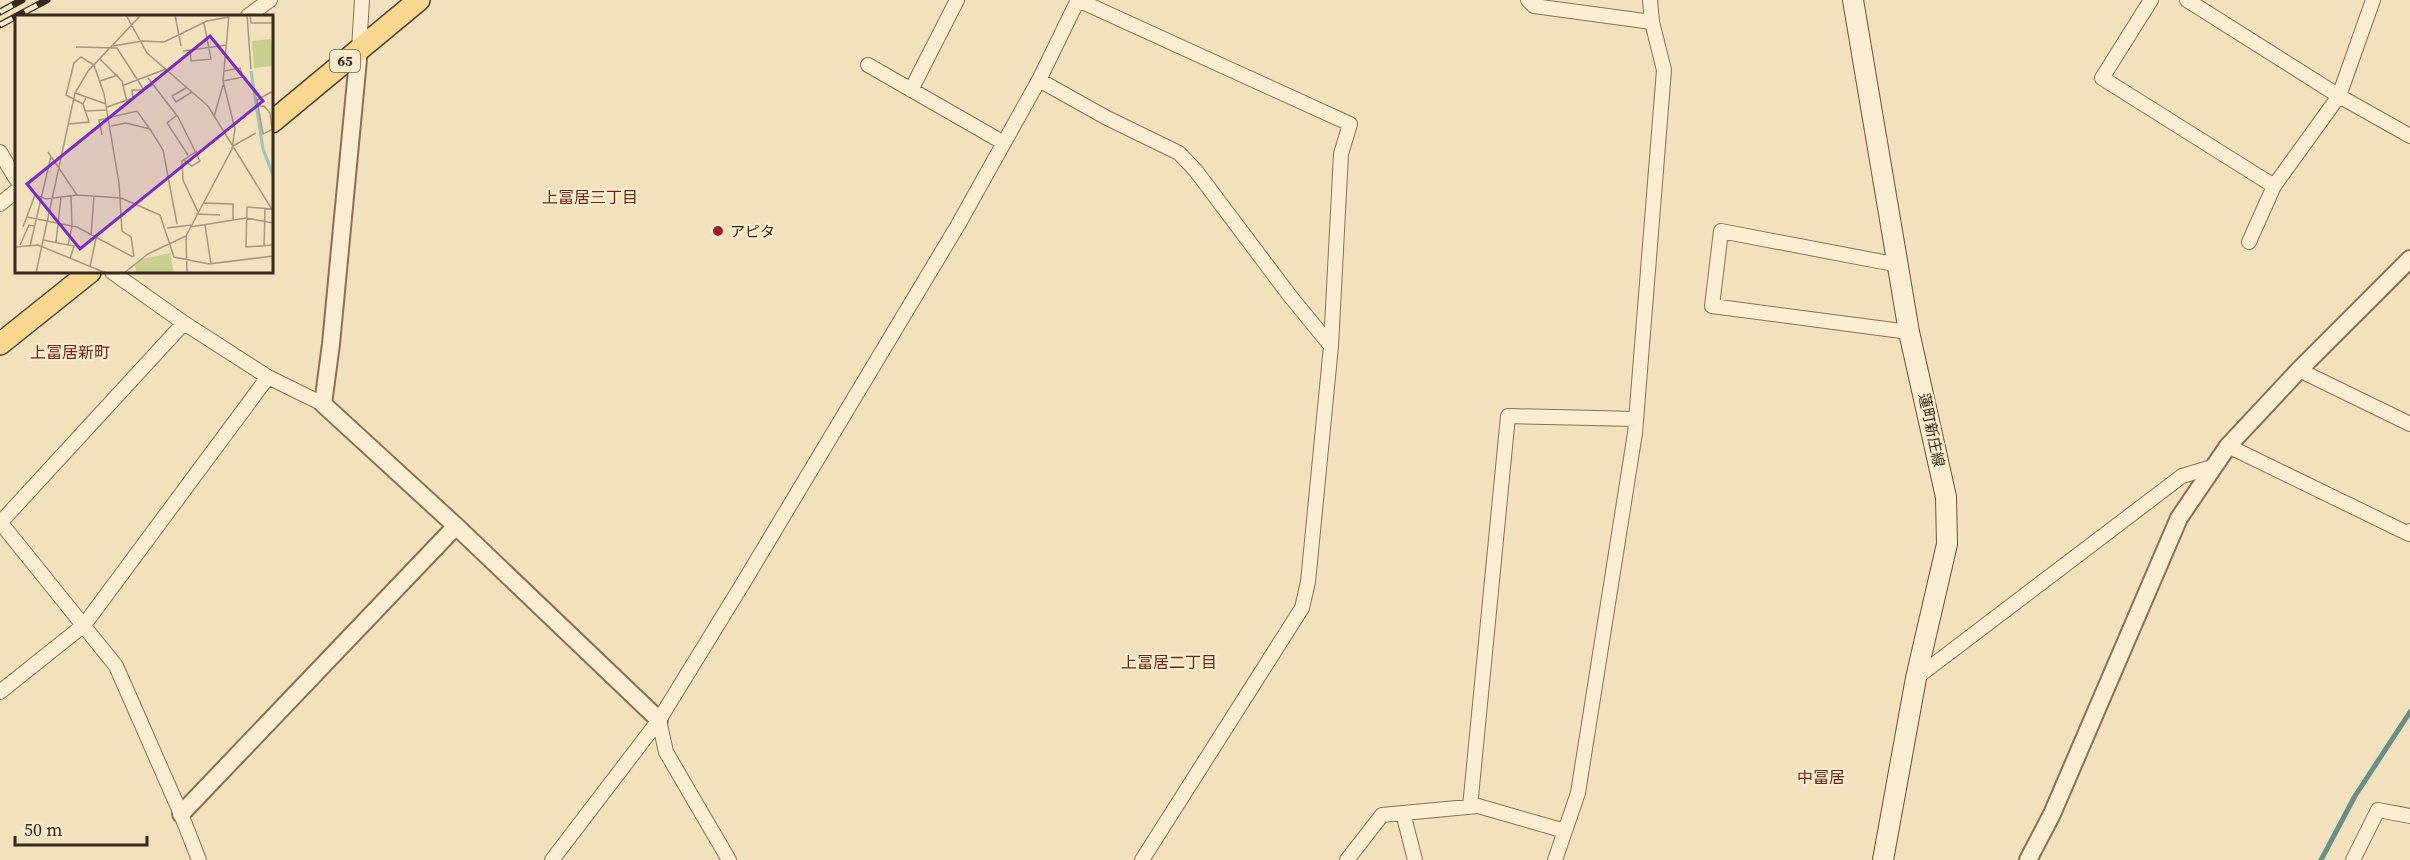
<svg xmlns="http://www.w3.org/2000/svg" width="2410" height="860" viewBox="0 0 2410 860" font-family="'Source Serif 4','Noto Sans JP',serif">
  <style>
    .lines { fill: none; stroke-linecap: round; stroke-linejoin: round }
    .stream { stroke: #689086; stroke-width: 5 }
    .minor-casing { stroke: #8a7155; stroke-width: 16 }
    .tertiary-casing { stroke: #8a7155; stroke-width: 20 }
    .secondary-casing { stroke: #6b5238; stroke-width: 22 }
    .primary-casing { stroke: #573f2a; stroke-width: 24 }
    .minor { stroke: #fbeed0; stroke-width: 14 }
    .tertiary { stroke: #fbeed0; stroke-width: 16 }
    .secondary { stroke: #fbeed0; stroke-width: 20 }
    .primary { stroke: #f8d791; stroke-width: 21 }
    .rail-casing { stroke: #38291b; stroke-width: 7 }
    .rail { stroke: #f8ebcd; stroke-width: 4.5; stroke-dasharray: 14; stroke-linecap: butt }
    .poi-dot { fill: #9d2122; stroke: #f8ebcd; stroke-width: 2 }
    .labels { text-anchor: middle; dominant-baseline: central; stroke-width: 4.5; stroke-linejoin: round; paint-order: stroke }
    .shield { fill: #f8ebcd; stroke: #726350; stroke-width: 1.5 }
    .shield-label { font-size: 14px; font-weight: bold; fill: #38291b }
    .poi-label { font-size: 15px; fill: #38291b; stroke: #f8ebcd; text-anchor: start }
    .street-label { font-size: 15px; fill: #38291b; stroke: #f8ebcd }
    .neighbourhood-label { font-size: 16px; fill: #672817; stroke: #f8ebcd }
    .inset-river { fill: none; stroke: #a1c2b8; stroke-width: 3 }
    .inset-road { fill: none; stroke: #a7977c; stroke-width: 1.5 }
    .view { fill: #7b2cbf; fill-opacity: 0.15; stroke: #7b2cbf; stroke-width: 3 }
    .inset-edge { fill: none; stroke: #38291b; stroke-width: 3 }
  </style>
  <rect width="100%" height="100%" fill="#f1e1bd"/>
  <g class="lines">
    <path class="stream" d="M2321 860 2355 796 2410 712"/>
    <g class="minor-casing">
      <path id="minor" d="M1078 0 1350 124 1341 154 1331 346
        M1528 0 1534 6 1652 22
        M2151 0 2102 78 2274 186 2339 96 2373 0
        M2187 0 2339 96 2410 136
        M248 16 270 0
        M359 49 362 0
        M868 65 1004 143
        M1039 80 1107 118 1179 153 1196 171 1290 296 1331 346 1308 582 1302 608 1142 860
        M911 90 957 0
        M0 152 16 179
        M0 204 16 191
        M2249 242 2274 186
        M1899 265 1721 231 1712 306 1909 332
        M112 272 184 323 268 377 323 404
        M2299 370 2410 424
        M2228 446 2409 534 2410 531
        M0 522 116 666 181 814 199 860
        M0 523 184 323
        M1916 678 2182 476 2212 467
        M0 692 84 625 268 377
        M659 720 666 752 729 860
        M1470 807 1508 416 1636 419
        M1403 813 1415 860
        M552 860 659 720 742 585 958 225 1039 80 1078 0
        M1347 860 1382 815 1478 806 1565 831
        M1555 860 1578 793 1635 433 1664 70 1652 22 1650 0
        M2353 860 2378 810 2410 816"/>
    </g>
    <g class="tertiary-casing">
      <path id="tertiary" d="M359 49 331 344 323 404 456 526 659 720
        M181 814 456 526
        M2028 860 2052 814 2179 518 2228 446 2299 370 2410 259"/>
    </g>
    <g class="secondary-casing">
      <path id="secondary" d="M1853 0 1909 332 1946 497 1947 544 1916 678 1883 860"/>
    </g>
    <g class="primary-casing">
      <path id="primary" d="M272 122 419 0
        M0 344 90 272"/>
    </g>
    <use href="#minor" class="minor"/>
    <use href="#tertiary" class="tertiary"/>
    <use href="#secondary" class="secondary"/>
    <use href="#primary" class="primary"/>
    <g class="rail-casing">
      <path id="rail" d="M0 12 22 0
        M0 25 47 0"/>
    </g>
    <use href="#rail" class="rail"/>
  </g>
  <circle class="poi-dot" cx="718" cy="231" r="6"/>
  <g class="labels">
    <rect class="shield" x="330" y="50" width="30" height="22" rx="4.5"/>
    <g class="shield-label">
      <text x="345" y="61">65</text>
    </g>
    <g class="poi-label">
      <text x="730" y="231">アピタ</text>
    </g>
    <g class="street-label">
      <text transform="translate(1932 430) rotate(78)">蓮町新庄線</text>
    </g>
    <g class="neighbourhood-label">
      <text x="590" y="197">上冨居三丁目</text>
      <text x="70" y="352">上冨居新町</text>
      <text x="1169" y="662">上冨居二丁目</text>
      <text x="1821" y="777">中冨居</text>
    </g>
  </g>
  <g transform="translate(15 15)">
    <rect width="258" height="258" fill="#f1e1bd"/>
    <path d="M256 24 258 51 239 53 237 26ZM155 238 159 258H121L120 249 127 244Z" fill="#c8cf90"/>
    <path class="inset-river" d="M236 56 248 134 258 160"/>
    <path class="inset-road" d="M111 0 132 38 193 91 258 196M160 0 166 31M232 0 236 54M235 0 236 8H258M98 31 127 26 149 27 192 6 214 2M61 32 102 33 129 75M175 35 176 46 196 44 189 8M168 36 212 30M85 44 107 66 112 87M133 63 163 102 185 146 177 151 169 145M85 66 103 60M208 66 228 62 225 53 209 56M109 70 151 54M171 73 157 81 161 87 177 77M258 76 242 85 248 119 258 114M60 78 91 89M68 89 51 80 59 48 66 42 79 50 89 79 104 168 107 216 116 222 119 242M244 91H249L255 98 257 114M92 92 118 83 117 75H129L139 69M71 96 92 95M162 100 152 108 173 140M199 102 208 70M54 109 74 107 68 89 71 83M96 111 111 108 135 114 148 135 162 209M87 120 84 105 122 96 134 113M218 131 241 118M182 136 167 146 168 165 183 197M33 137 62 180M188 188 218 189V204M256 194 232 192 231 232 258 230M181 199 205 200M12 202 62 212 118 242M190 210 196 249M8 212 20 180 31 184 62 180 106 183 145 200 159 242 194 249 258 241M175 212 231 203 258 208M152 213 176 210M76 220 79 181M171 221 172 258M28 225 59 231 55 244M41 227 46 182M5 230 14 210 19 211M53 230 57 211 56 181M15 231 36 141M249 231 250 194M0 232 23 230 91 258M75 252 81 223M21 258 60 78 73 56 126 0M109 258 133 239 171 221 217 134 220 114 208 66 214 0"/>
    <path class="view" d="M195 21 248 86 65 234 12 169Z"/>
    <rect width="258" height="258" class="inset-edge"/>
  </g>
  <path d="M15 836v9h132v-9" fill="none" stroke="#38291b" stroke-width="3"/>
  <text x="24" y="836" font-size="18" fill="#38291b" stroke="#f8ebcd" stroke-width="4.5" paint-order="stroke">50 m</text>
</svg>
